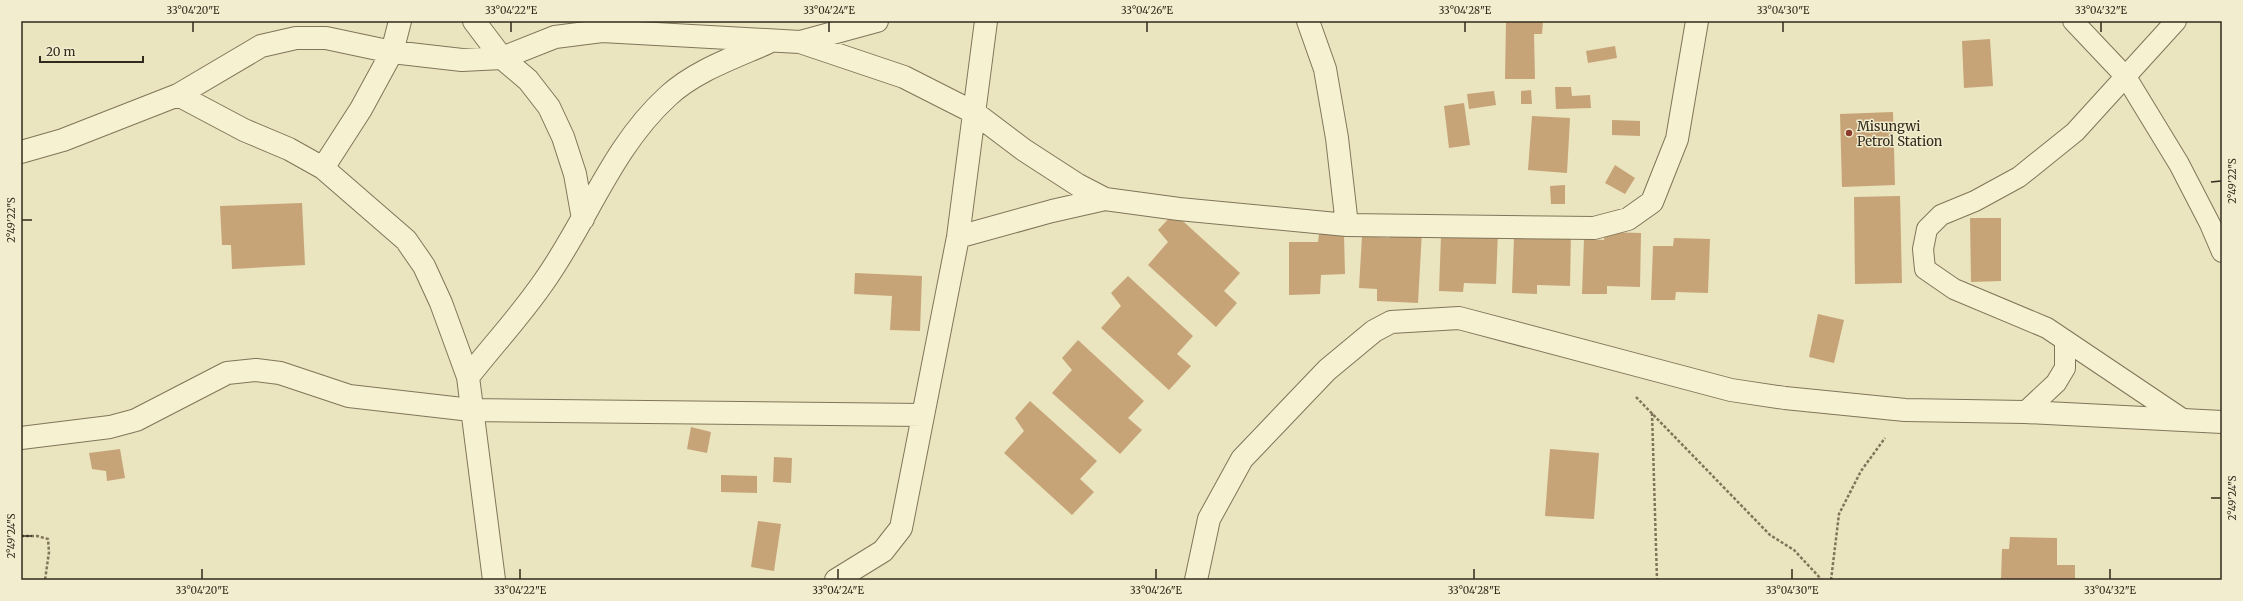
<svg xmlns="http://www.w3.org/2000/svg" width="2243" height="601" viewBox="0 0 2243 601" font-family="Merriweather,serif">
  <style>
    .building { fill: #c6a477 }
    .lines { fill: none; stroke-linecap: round; stroke-linejoin: round }
    .lane-casing { stroke: #817559; stroke-width: 22 }
    .street-casing { stroke: #817559; stroke-width: 24 }
    .path { stroke: #817559; stroke-width: 2.5; stroke-dasharray: 3 2; stroke-linecap: butt }
    .lane { stroke: #f6f1d1; stroke-width: 20 }
    .street { stroke: #f6f1d1; stroke-width: 22 }
    .ticks { fill: none; stroke: #322a1c; stroke-width: 1.5 }
    .poi-dot { fill: #8c3c2d; stroke: #f2edce; stroke-width: 1.5 }
    .labels { text-anchor: middle; dominant-baseline: central; stroke-width: 3; stroke-linejoin: round; paint-order: stroke }
    .poi-label { font-size: 13px; fill: #322a1c; stroke: #f2edce; text-anchor: start }
    .neatline { fill: none; stroke: #322a1c; stroke-width: 1.5 }
    .ticks-label { font-size: 10px; text-anchor: middle; fill: #322a1c }
  </style>
  <rect width="100%" height="100%" fill="#eae4bf"/>
  <path class="building" d="M1506 21H1543L1542 34H1534L1535 79H1505Z
    M1990 39 1993 86 1964 88 1962 41Z
    M1615 46 1617 58 1588 63 1586 51Z
    M1555 87H1571L1572 96 1590 95 1591 108 1556 109Z
    M1531 90 1532 104H1521V91Z
    M1494 91 1496 105 1469 109 1467 94Z
    M1464 103 1470 145 1449 148 1444 106Z
    M1893 112 1895 185 1842 187 1840 114Z
    M1532 116 1570 118 1567 173 1528 170Z
    M1612 120 1640 121V136L1612 135Z
    M1615 165 1635 178 1625 194 1605 183Z
    M1565 185V204H1551L1550 186Z
    M1900 196 1902 283 1855 284 1854 197Z
    M302 203 305 265 232 269 231 245H222L220 206Z
    M1174 213 1240 273 1224 291 1237 303 1216 327 1148 265 1168 242 1158 230Z
    M1970 218H2001V281L1971 282Z
    M1390 230 1422 231 1418 303 1377 301V289L1359 288 1362 236 1390 238Z
    M1498 231 1496 284 1464 283 1463 292 1439 291 1441 237Z
    M1534 231 1571 232 1570 286 1537 285V294L1512 293 1514 238 1535 239Z
    M1605 232 1641 233 1640 287 1607 286V294H1582L1584 239 1604 240Z
    M1319 234H1344L1345 274 1321 275 1320 294 1289 295V242H1318Z
    M1674 238 1710 239 1708 293 1676 292 1675 300H1651L1653 246H1673Z
    M855 273 922 276 920 331 890 330 892 296 854 294Z
    M1128 276 1193 336 1177 354 1191 366 1169 390 1101 328 1121 306 1111 293Z
    M1818 314 1844 320 1834 363 1809 357Z
    M1078 340 1144 401 1128 418 1142 430 1120 454 1052 393 1072 370 1062 358Z
    M1030 401 1097 461 1080 479 1094 492 1072 515 1004 453 1024 431 1015 418Z
    M691 427 711 432 707 453 687 449Z
    M120 449 125 478 107 481 106 471 92 469 89 453Z
    M1550 449 1599 453 1594 519 1545 516Z
    M774 457 792 458 791 483 773 482Z
    M721 475 757 476V493L721 492Z
    M758 521 781 524 774 571 751 567Z
    M2010 537 2057 538V565H2075V580H2001L2002 549H2009Z"/>
  <g class="lines">
    <g class="lane-casing">
      <path id="lane" d="M2073 21 2126 77 2179 164 2210 224 2222 252
        M2176 21 2075 132 2019 177 1975 201 1941 215 1927 229 1923 249 1925 269 1954 289 2047 328 2184 420
        M2025 412 2056 383 2065 368V340"/>
    </g>
    <g class="street-casing">
      <path id="street" d="M474 21 502 58 528 80 549 107 563 137 575 174 583 219
        M1308 21 1325 69 1337 138 1347 225
        M800 42 904 77 975 113 1024 150 1078 185 1105 199 1179 209 1347 225 1594 228 1628 219 1652 202 1677 139 1697 21
        M178 95 244 130 289 149 323 168 406 240 424 266 441 303 468 377 494 580
        M21 152 63 140 178 95 261 46 296 38H326L392 52 462 60 502 58 555 37 602 31 800 42 877 21
        M323 168 361 109 392 52 400 21
        M958 237 1052 211 1105 199
        M468 377C493 345 522 314 545 280 588 219 612 147 668 96 695 71 733 58 767 43
        M21 438 110 427 136 420 227 373 256 370 280 373 349 396 471 410 923 415
        M836 580 883 551 901 528 958 237 986 21
        M1196 580 1209 519 1242 459 1327 370 1374 331 1391 322 1459 318 1731 390 1785 398 1905 410 2025 412 2222 422"/>
    </g>
    <path class="path" d="M1636 397 1770 535 1794 550 1822 580
      M1652 413 1657 580
      M21 536H37L48 539 49 552 45 580
      M1831 580 1839 514 1861 471 1885 438"/>
    <use href="#lane" class="lane"/>
    <use href="#street" class="street"/>
  </g>
  <path class="ticks" d="M193 22V32M511 22V32M829 22V32M1147 22V32M1465 22V32M1783 22V32M2101 22V32M2211 182 2221 181M22 220H32M2211 498H2221M22 536H32M202 569V579M520 569V579M838 569V579M1156 569V579M1474 569V579M1792 569V579M2110 569V579"/>
  <circle class="poi-dot" cx="1849" cy="133" r="4"/>
  <g class="labels">
    <g class="poi-label">
      <text x="1857" y="126">Misungwi<tspan x="1857" dy="15">Petrol Station</tspan></text>
    </g>
  </g>
  <rect width="2243" height="601" fill="none" stroke="#f2edce" stroke-width="44"/>
  <path d="M40 56v6h103v-6" fill="none" stroke="#322a1c" stroke-width="2"/>
  <text x="46" y="56" font-size="12" fill="#322a1c" stroke="#f2edce" stroke-width="3" paint-order="stroke">20 m</text>
  <rect x="22" y="22" width="2199" height="557" class="neatline"/>
  <g class="ticks-label">
    <text x="193" y="14">33°04'20"E</text>
    <text x="511" y="14">33°04'22"E</text>
    <text x="829" y="14">33°04'24"E</text>
    <text x="1147" y="14">33°04'26"E</text>
    <text x="1465" y="14">33°04'28"E</text>
    <text x="1783" y="14">33°04'30"E</text>
    <text x="2101" y="14">33°04'32"E</text>
    <text transform="translate(2232 181) rotate(-90)" y="4">2°49'22"S</text>
    <text transform="translate(11 220) rotate(-90)" y="4">2°49'22"S</text>
    <text transform="translate(2232 498) rotate(-90)" y="4">2°49'24"S</text>
    <text transform="translate(11 536) rotate(-90)" y="4">2°49'24"S</text>
    <text x="202" y="594">33°04'20"E</text>
    <text x="520" y="594">33°04'22"E</text>
    <text x="838" y="594">33°04'24"E</text>
    <text x="1156" y="594">33°04'26"E</text>
    <text x="1474" y="594">33°04'28"E</text>
    <text x="1792" y="594">33°04'30"E</text>
    <text x="2110" y="594">33°04'32"E</text>
  </g>
</svg>
